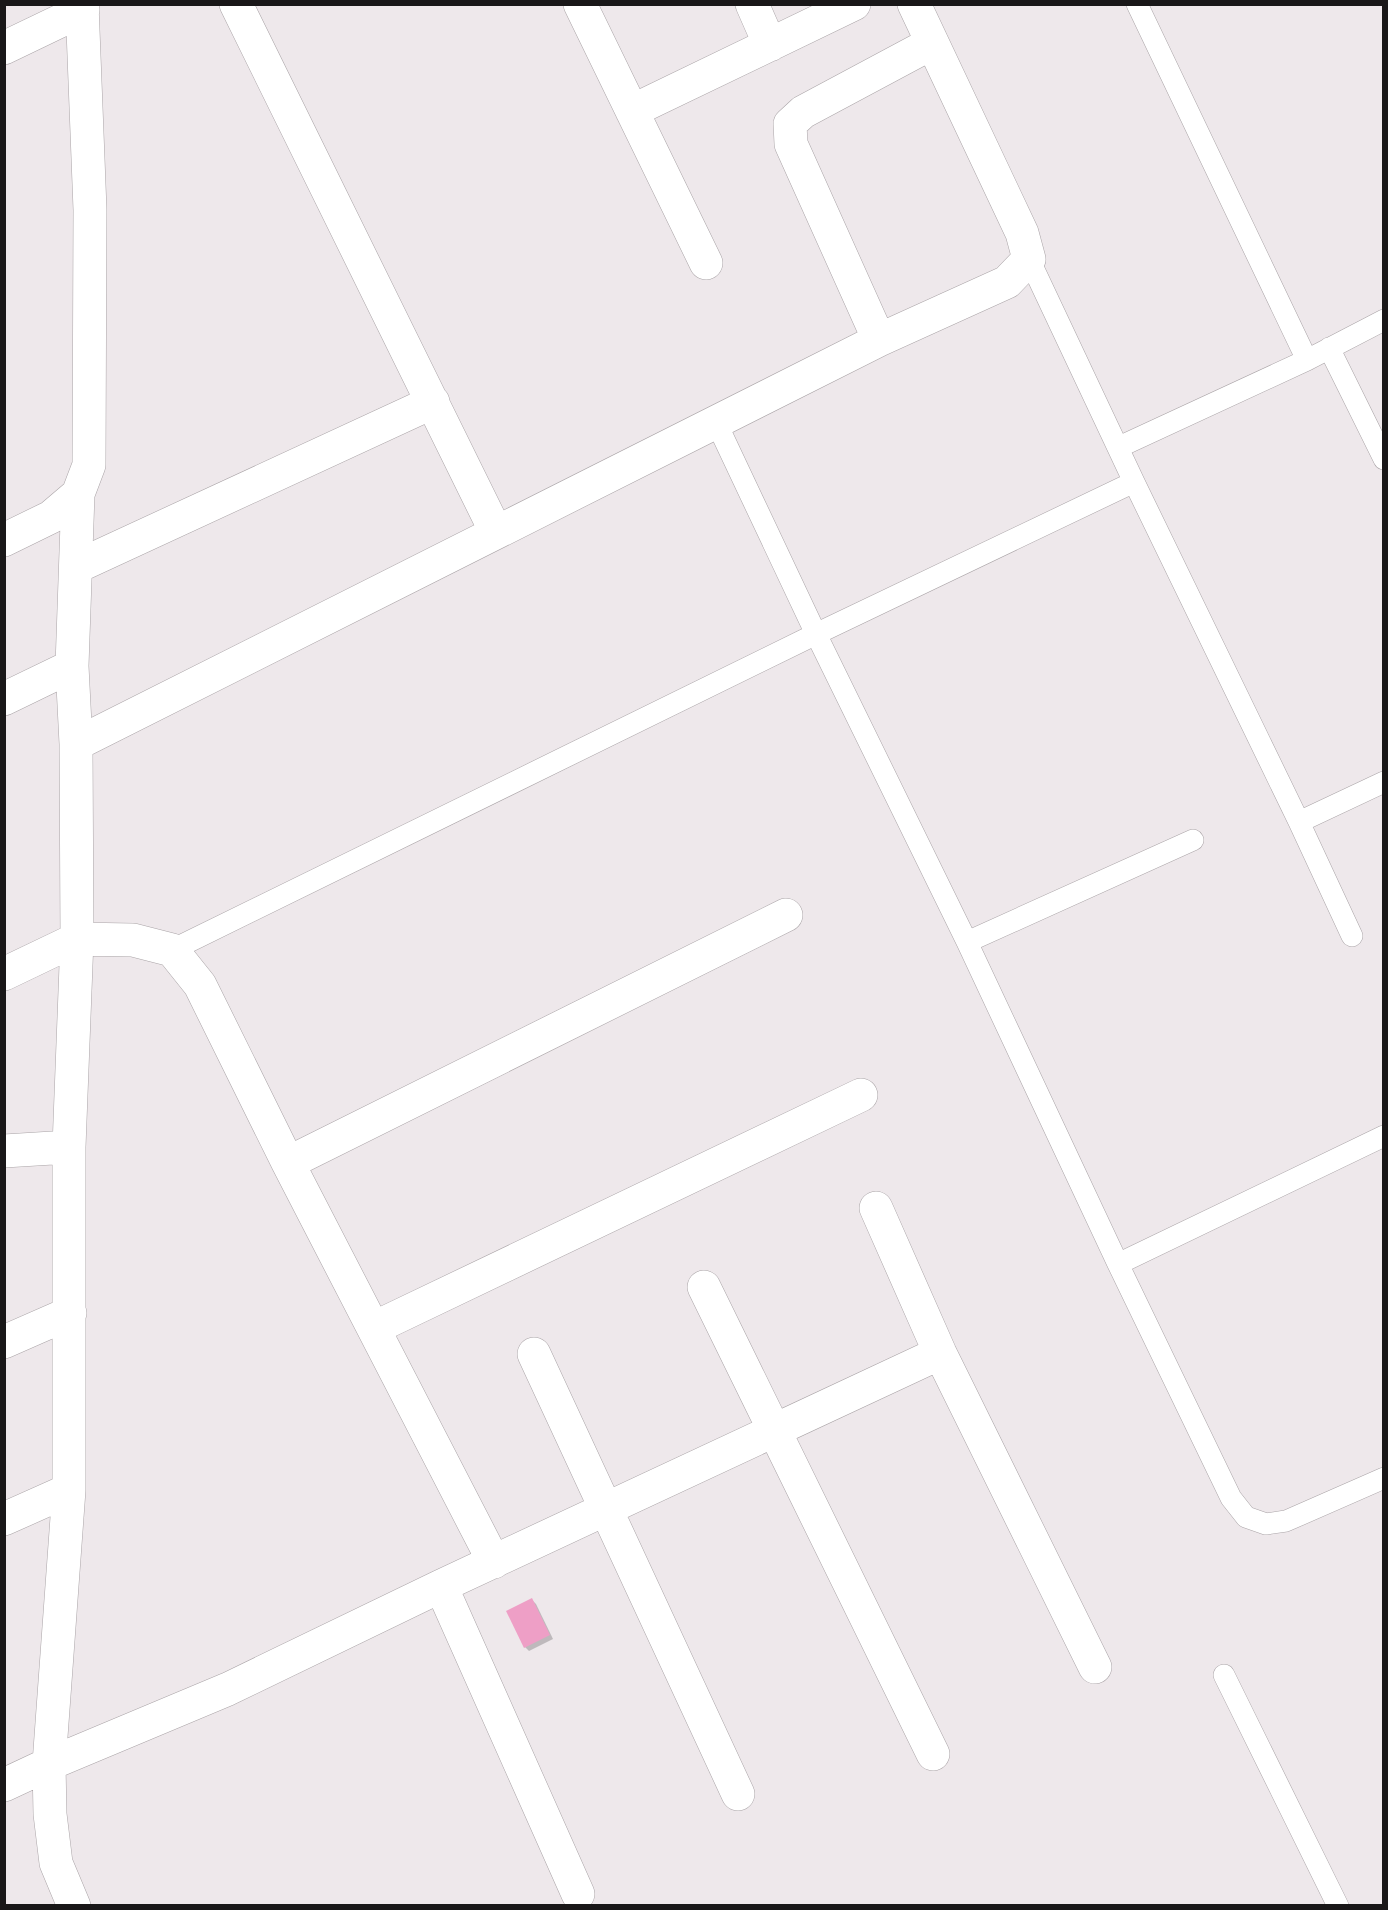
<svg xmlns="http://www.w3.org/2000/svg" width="1388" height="1910" viewBox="0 0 1388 1910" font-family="Commissioner,sans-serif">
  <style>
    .shadow { fill: #0003 }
    .building { fill: #ee9fc6 }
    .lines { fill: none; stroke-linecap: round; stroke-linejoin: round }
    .service-casing { stroke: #aaa4a7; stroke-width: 22 }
    .minor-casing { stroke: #aaa4a7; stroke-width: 34 }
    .service { stroke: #fff; stroke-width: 21 }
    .minor { stroke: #fff; stroke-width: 33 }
  </style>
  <rect width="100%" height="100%" fill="#eee8eb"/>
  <path class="shadow" d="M532 1600 536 1604 553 1639 529 1651 525 1647Z"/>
  <path class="building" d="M532 1598 550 1635 524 1648 506 1611Z"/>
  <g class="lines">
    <g class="service-casing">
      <path id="service" d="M1137 4 1307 360
        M1029 259 1134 482 1299 822 1352 936
        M1329 348 1384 459
        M716 422 816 634 967 942 1118 1264 1231 1498 1246 1517 1266 1524 1286 1521 1384 1478
        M1119 447 1307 360 1384 320
        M1299 822 1384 782
        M967 942 1193 840
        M172 950 816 634 1134 482
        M1118 1264 1384 1136
        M1224 1675 1338 1906"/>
    </g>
    <g class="minor-casing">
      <path id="minor" d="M236 4 496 532
        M580 4 706 263
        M752 4 770 45
        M4 48 83 10
        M632 111 854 4
        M879 340 791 144 790 124 803 112 932 43
        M4 540 51 517 78 494 89 465 90 210 82 4
        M76 567 433 402
        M4 699 72 666
        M76 744 879 340 1007 282 1029 259 1022 233 914 4
        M4 974 77 939 133 940 172 950 200 985 288 1163 494 1562
        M4 1151 69 1147
        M288 1163 786 915
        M876 1208 940 1353 1095 1667
        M704 1287 933 1754
        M374 1328 861 1095
        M4 1342 70 1313
        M534 1354 738 1794
        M4 1519 69 1490
        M441 1586 578 1894
        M4 1785 49 1764 228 1689 441 1586 940 1353
        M74 1906 56 1863 50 1814 49 1764 69 1490V1147L77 939 76 744 72 666 78 494"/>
    </g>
    <use href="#service" class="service"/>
    <use href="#minor" class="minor"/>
  </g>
  <rect width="1388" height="1910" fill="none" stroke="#191718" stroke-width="12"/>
</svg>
